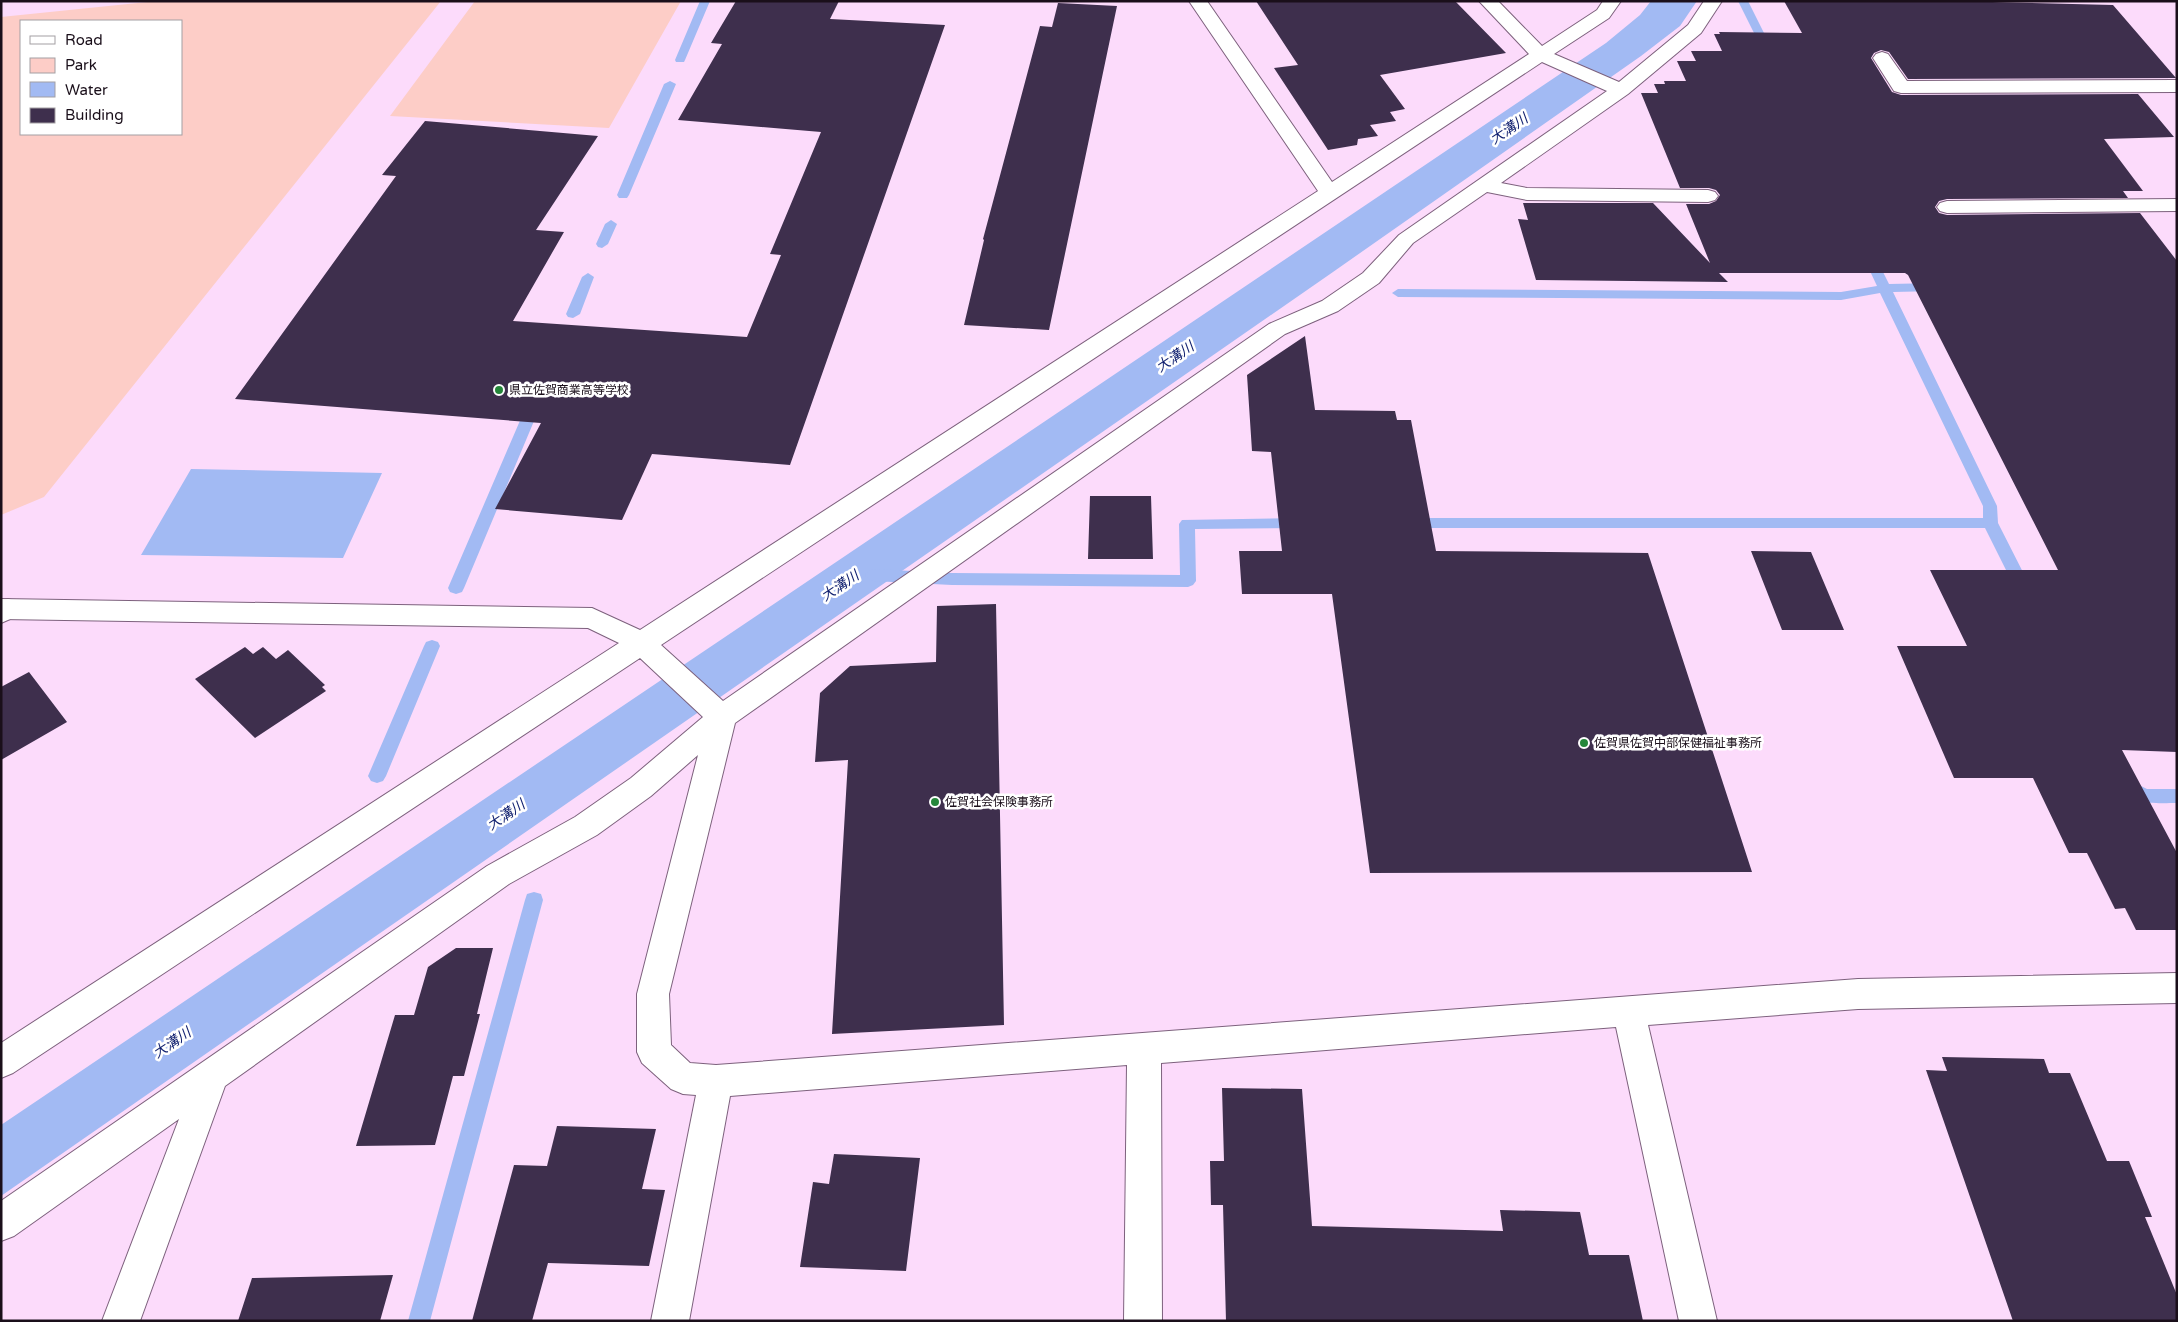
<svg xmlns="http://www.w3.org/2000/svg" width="2178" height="1322" viewBox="0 0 2178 1322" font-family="'Varela Round','Noto Sans JP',sans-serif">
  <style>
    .green { fill: #fdcdc7; fill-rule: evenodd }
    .water { fill: #a2baf3 }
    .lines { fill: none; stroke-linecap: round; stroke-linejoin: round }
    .stream { fill: #a2baf3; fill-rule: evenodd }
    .building { fill: #3e2f4d }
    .street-casing { stroke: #7d617d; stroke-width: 2 }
    .secondary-casing { stroke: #7d617d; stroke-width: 2 }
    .street { fill: #fff; fill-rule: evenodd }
    .secondary { fill: #fff; fill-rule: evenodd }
    .poi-dot { fill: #25873a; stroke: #fff; stroke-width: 2 }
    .labels { text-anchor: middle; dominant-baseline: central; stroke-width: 5; stroke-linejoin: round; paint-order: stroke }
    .poi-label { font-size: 12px; fill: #1a0f1a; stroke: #fff; text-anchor: start }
    .water-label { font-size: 14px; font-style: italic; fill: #0e1e6e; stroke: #fff }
  </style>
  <rect width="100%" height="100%" fill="#fcdbfb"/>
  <path class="green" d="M157 1H441L44 497 1 515V17ZM21 21H181V134H21Z
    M475 1H681L609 128 390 116Z"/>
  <path class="water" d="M1651 1H1697L1680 26 1641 56 1333 272 1 1196V1125L1606 43 1640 15Z
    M191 469 382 473 343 558 141 555Z"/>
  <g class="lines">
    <path class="stream" d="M700 1H710L685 60 684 62H676L675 60Z
      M1738 1H1748L1773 51 1772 53H1764Z
      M670 81 676 84 629 195 627 198H619L617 195 664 84Z
      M611 220 617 224 608 244 602 248 598 247 596 244 605 224Z
      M1868 250 1874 254 1889 284 1937 283 1943 287 1937 291 1893 292 1997 506 1998 523 2032 590 2030 594 2024 596 2018 594 1985 528H1410L1405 527 1402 523 1405 519 1410 518H1983V506L1880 293 1841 300 1398 297 1392 293 1398 289 1841 292 1877 286 1862 254Z
      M588 273 594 277 580 314 573 318 568 317 566 314 582 277Z
      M535 397 540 399 542 402 464 588 462 592 456 594 450 592 448 588 528 402 530 399Z
      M1301 518 1306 519 1309 523 1306 527 1301 528 1195 529 1196 581 1193 585 1188 587 952 585 873 581 868 579 865 575 868 571 873 569 952 573 1180 575 1179 524 1182 520Z
      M432 640 438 642 440 646 386 776 383 781 377 783 371 781 368 776 424 646 426 642Z
      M2127 779 2147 789H2177V803C2158 803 2129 806 2118 786L2121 781Z
      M534 892 541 894 543 900 430 1321H408L525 900 527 894Z"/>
  </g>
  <path class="building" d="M736 1H839L830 19 945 25 790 465 652 454 622 520 495 509 541 423 235 399 396 176 382 175 425 121 598 136 536 230 564 232 513 321 747 337 781 255 770 254 821 132 678 120 722 44 711 43Z
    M1256 1H1455L1506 53 1380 75 1405 109 1390 112 1396 121 1370 125 1378 136 1358 139 1357 145 1328 150 1274 68 1298 65Z
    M1784 1H1951L2113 5 2176 78 1908 79 1889 52 1881 50 1874 53 1871 58 1892 92 1901 95 2138 94 2174 137 2104 139 2143 191H2123L2128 198 1947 199 1939 201 1935 207 1939 213 1947 215 2140 213 2177 261V752L2122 750 2177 853V930H2136L2125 908 2115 909 2087 853H2069L2033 778H1954L1897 646H1967L1930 570H2058L1908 275 1905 273H1719L1728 282 1536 280 1518 219 1528 220 1523 203H1653L1710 263 1686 204H1709L1716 201 1720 195 1716 190 1709 188H1680L1641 93H1658L1654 84H1665L1664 81H1686L1677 61H1696L1691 51H1722L1714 34H1720L1719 32 1802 33Z
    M1058 3 1117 6 1049 330 964 325 984 240 983 239 1040 26 1052 27Z
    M1305 336 1315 410 1395 411 1397 420H1411L1436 551 1648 553 1752 872 1370 873 1332 594H1242L1239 551H1282L1271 452 1252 451 1247 375Z
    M1090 496H1151L1153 559H1088Z
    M1751 551 1811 552 1844 630H1782Z
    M996 604 1004 1025 832 1034 848 760 815 762 820 693 850 666 936 662 937 606Z
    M245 647 253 654 263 647 276 659 288 650 325 685 322 687 326 691 255 738 195 679Z
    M29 672 67 722 1 760V687Z
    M456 948H493L477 1014H480L464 1076H453L435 1145 356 1146 395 1015H414L428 967Z
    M1942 1057 2044 1059 2049 1073H2070L2107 1161H2129L2152 1217H2145L2177 1295V1321H2013L1926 1070 1947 1071Z
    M1222 1088 1302 1089 1312 1226 1503 1231 1500 1210 1580 1212 1589 1255H1629L1643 1321H1226L1223 1205H1211L1210 1161H1224Z
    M557 1126 656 1129 642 1189 665 1190 649 1266 548 1263 532 1321H472L514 1165 547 1166Z
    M834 1154 920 1158 906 1271 800 1267 813 1182 829 1184Z
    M393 1275 380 1321H238L252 1278Z"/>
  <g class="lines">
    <g class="street-casing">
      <path id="street" d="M1189 1H1207L1332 182 1529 54 1479 1H1498L1542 46 1597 10 1603 1H1621L1609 18 1554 54 1619 82 1688 25 1704 1H1722L1701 33 1628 94 1501 183 1527 188 1708 190 1715 192 1718 196 1715 200 1708 202 1527 200 1487 192 1413 243 1379 283 1338 311 1285 334 735 723 669 994 671 1045 690 1063 716 1065 1858 979 2177 973V1003L1858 1009 1648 1025 1717 1321H1679L1616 1027 1161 1063 1162 1321H1124L1127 1065 730 1096 689 1321H651L696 1095 683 1094 671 1089 642 1063 637 1052V994L698 755 651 796 597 835 509 884 225 1086 140 1321H102L179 1119 14 1236 1 1241V1201L487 866 575 817 631 778 703 717 640 658 13 1073 1 1078V1043L619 643 588 628 1 619V599L592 608 640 630 1318 191ZM1542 62 1607 91 1399 235 1363 273 1322 301 1269 324 723 701 661 645Z
        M1882 52 1888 54 1907 81 2177 80V92L1901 93 1894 91 1873 58 1876 54Z
        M2177 199V211L1947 213 1940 211 1937 207 1940 203 1947 201Z"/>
    </g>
    <g class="secondary-casing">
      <path id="secondary" d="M8 599 17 602 21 609 17 616 1 623V601Z"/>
    </g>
    <use href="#street" class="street"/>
    <use href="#secondary" class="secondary"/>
  </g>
  <g class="poi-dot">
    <circle cx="499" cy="390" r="5"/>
    <circle cx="1584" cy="743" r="5"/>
    <circle cx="935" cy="802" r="5"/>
  </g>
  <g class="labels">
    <g class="poi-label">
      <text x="509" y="390">県立佐賀商業高等学校</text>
      <text x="1594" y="743">佐賀県佐賀中部保健福祉事務所</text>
      <text x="945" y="802">佐賀社会保険事務所</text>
    </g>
    <g class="water-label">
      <text transform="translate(1509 129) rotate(-34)">大溝川</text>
      <text transform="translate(1175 357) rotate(-34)">大溝川</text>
      <text transform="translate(840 586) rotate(-34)">大溝川</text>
      <text transform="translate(506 815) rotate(-34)">大溝川</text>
      <text transform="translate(172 1043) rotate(-34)">大溝川</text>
    </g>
  </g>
  <rect width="2178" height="1322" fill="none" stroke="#1a0f1a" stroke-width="5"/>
  <rect x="20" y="20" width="162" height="115" fill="#ffffff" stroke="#a39fa3"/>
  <rect x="30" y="36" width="25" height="8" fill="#ffffff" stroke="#a39fa3"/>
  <text x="65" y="45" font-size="15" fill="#1a0f1a">Road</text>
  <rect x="30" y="58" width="25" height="15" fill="#fdcdc7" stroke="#a39fa3"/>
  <text x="65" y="70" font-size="15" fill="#1a0f1a">Park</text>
  <rect x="30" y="82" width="25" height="15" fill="#a2baf3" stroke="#a39fa3"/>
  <text x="65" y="95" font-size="15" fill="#1a0f1a">Water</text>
  <rect x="30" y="108" width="25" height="15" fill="#3e2f4d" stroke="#a39fa3"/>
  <text x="65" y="120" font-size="15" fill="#1a0f1a">Building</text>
</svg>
